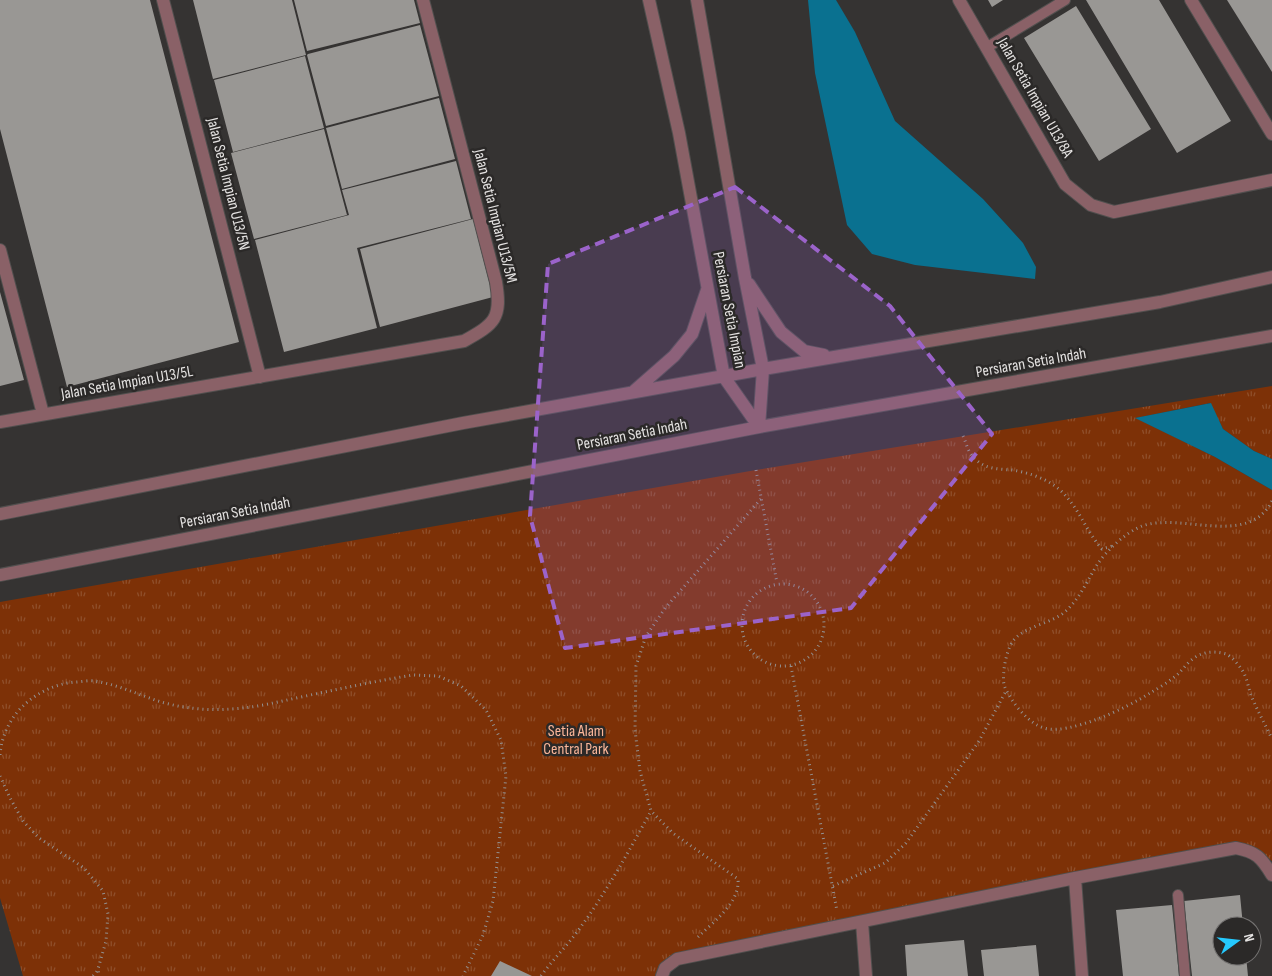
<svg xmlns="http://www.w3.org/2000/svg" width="1272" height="976" viewBox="0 0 1272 976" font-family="'Sofia Sans Condensed',sans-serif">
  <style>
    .park { fill: url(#park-tufts) }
    .water { fill: #0a7190 }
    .building { fill: #999794 }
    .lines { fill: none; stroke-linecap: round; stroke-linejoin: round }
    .service-casing { stroke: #514f4e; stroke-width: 12 }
    .minor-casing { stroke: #514f4e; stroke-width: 14 }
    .tertiary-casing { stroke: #514f4e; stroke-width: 14 }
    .path { stroke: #939190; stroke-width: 3; stroke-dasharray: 1 4; stroke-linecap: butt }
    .service { stroke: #8a6167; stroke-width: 10 }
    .minor { stroke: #8a6167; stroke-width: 12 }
    .tertiary { stroke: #8a6167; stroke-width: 12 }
    .marked { fill: #9b63ca; fill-opacity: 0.2; stroke: #9b63ca; stroke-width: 4; stroke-dasharray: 10 6; stroke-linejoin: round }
    .labels { text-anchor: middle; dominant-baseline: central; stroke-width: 5; stroke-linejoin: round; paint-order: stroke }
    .street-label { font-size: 16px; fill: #e5e3e2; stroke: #2b2928 }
    .park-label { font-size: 16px; fill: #fbb699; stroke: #2b2928 }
  </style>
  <defs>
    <pattern id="park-tufts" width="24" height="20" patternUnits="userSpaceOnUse" patternTransform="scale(1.25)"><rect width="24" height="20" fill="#7d3107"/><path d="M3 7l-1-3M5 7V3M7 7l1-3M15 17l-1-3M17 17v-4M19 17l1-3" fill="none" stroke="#8f4f2b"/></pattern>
  </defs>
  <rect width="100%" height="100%" fill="#353332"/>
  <path class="park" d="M1272 386V459L1254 451 1223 429 1210 403 1136 418 1215 457 1272 490V861L1253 848 675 956 658 976H23L0 898V602L756 470Z"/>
  <path class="water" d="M808 0H836L855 32 895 121 983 199 1023 243 1036 267 1035 279 915 265 872 254 847 225 815 73Z
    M1211 403 1223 429 1254 451 1272 459V490L1215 457 1135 418Z"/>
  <path class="building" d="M0 0H150L239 342 67 387 0 129Z
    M193 0H292L306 55 213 79Z
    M294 0H414L420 23 307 51Z
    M988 0H1003L992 7Z
    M1086 0H1159L1231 121 1177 153Z
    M1227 0H1272V72Z
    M1076 6 1151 129 1099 161 1024 38Z
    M420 25 439 96 326 126 307 55 308 54Z
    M305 56 324 128 233 152 214 80Z
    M439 98 455 159 342 189 326 128Z
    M324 129 347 215 254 239 231 153Z
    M456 161 471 219 357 248 377 328 284 352 255 240 349 215 342 190Z
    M473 219 493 297 380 327 360 249Z
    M0 292 24 380 0 386Z
    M1240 895 1243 926H1222V956H1246L1248 976H1192L1184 901Z
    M1172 905 1179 976H1123L1116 910Z
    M964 940 968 976H907L905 945Z
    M1036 945 1039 976H984L981 950Z
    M500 961 532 976H491Z"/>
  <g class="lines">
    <g class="service-casing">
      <path id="service" d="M986 48 1065 0
        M1178 895 1185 976"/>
    </g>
    <g class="minor-casing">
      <path id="minor" d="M163 0 260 377
        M959 0 1065 184 1091 205 1114 212 1272 180
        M1191 0 1272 134
        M0 250 43 414
        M0 422 464 341C495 324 502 318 496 282L423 0
        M1075 878 1082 976
        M862 922 866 976
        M662 976 665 968 677 959 1075 878 1236 848C1256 852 1261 857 1272 875"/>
    </g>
    <g class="tertiary-casing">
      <path id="tertiary" d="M649 0 679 133 724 377 759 427
        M697 0 745 278 763 369 759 427
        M749 284 781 332 804 351 824 355
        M633 392 674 356 692 334 707 290
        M0 514 463 423 763 369 1160 302 1272 277
        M0 575 759 427 1272 336"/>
    </g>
    <path class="path" d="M963 436C966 442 967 449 971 454 981 469 997 469 1012 470 1026 472 1041 477 1052 484 1076 499 1084 529 1102 549L1112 546
      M756 470 777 583
      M1272 501C1248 548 1182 512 1142 526 1125 533 1107 550 1097 565 1087 581 1081 596 1068 609 1054 624 1025 625 1013 641 1006 651 1002 673 1004 685 1007 693 1012 700 1017 707 1025 716 1032 724 1044 728 1068 736 1129 707 1150 693 1159 688 1170 681 1178 674 1183 669 1188 662 1194 658 1204 651 1215 651 1226 654 1231 656 1239 665 1242 670 1247 677 1248 687 1251 695 1257 710 1265 724 1272 739
      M742 625a41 41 0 1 1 82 0a41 41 0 1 1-82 0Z
      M791 666 837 911
      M0 755C3 715 36 686 75 682 81 682 88 680 94 681 115 684 135 693 155 700 179 708 206 711 230 709 255 708 277 702 301 697 339 689 376 681 413 675L438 676 461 686 486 710 501 740 506 776 493 901 483 935 463 976
      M0 776 10 798 23 821 39 838 84 868 103 891 108 914 106 941 98 969 99 976
      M833 886 885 863 906 843 979 741 1006 691
      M698 937C714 921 740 903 738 879L674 834 651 811 640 771 635 730 636 666 646 636 666 607 761 499
      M93 976 98 970
      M541 976C553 959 568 945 580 928 607 891 629 851 651 811"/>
    <use href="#service" class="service"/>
    <use href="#minor" class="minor"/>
    <use href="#tertiary" class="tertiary"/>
  </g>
  <path class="marked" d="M735 187 890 306 992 434 851 608 565 648 530 516 548 264Z"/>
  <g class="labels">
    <g class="street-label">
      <text transform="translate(1035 98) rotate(60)">Jalan Setia Impian U13/8A</text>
      <text transform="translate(228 184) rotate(76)">Jalan Setia Impian U13/5N</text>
      <text transform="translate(495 216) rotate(76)">Jalan Setia Impian U13/5M</text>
      <text transform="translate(729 310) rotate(79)">Persiaran Setia Impian</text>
      <text transform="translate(1031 363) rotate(-10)">Persiaran Setia Indah</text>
      <text transform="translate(127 383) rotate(-10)">Jalan Setia Impian U13/5L</text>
      <text transform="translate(632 435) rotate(-11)">Persiaran Setia Indah</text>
      <text transform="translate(235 513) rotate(-11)">Persiaran Setia Indah</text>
    </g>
    <g class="park-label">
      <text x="576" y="731">Setia Alam<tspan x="576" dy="18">Central Park</tspan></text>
    </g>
  </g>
  <g transform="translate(1237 941) rotate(75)"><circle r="24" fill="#2b2928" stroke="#757372"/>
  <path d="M0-4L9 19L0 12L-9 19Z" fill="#25c9fe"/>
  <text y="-8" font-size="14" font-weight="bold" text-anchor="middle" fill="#e5e3e2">N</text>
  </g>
</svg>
